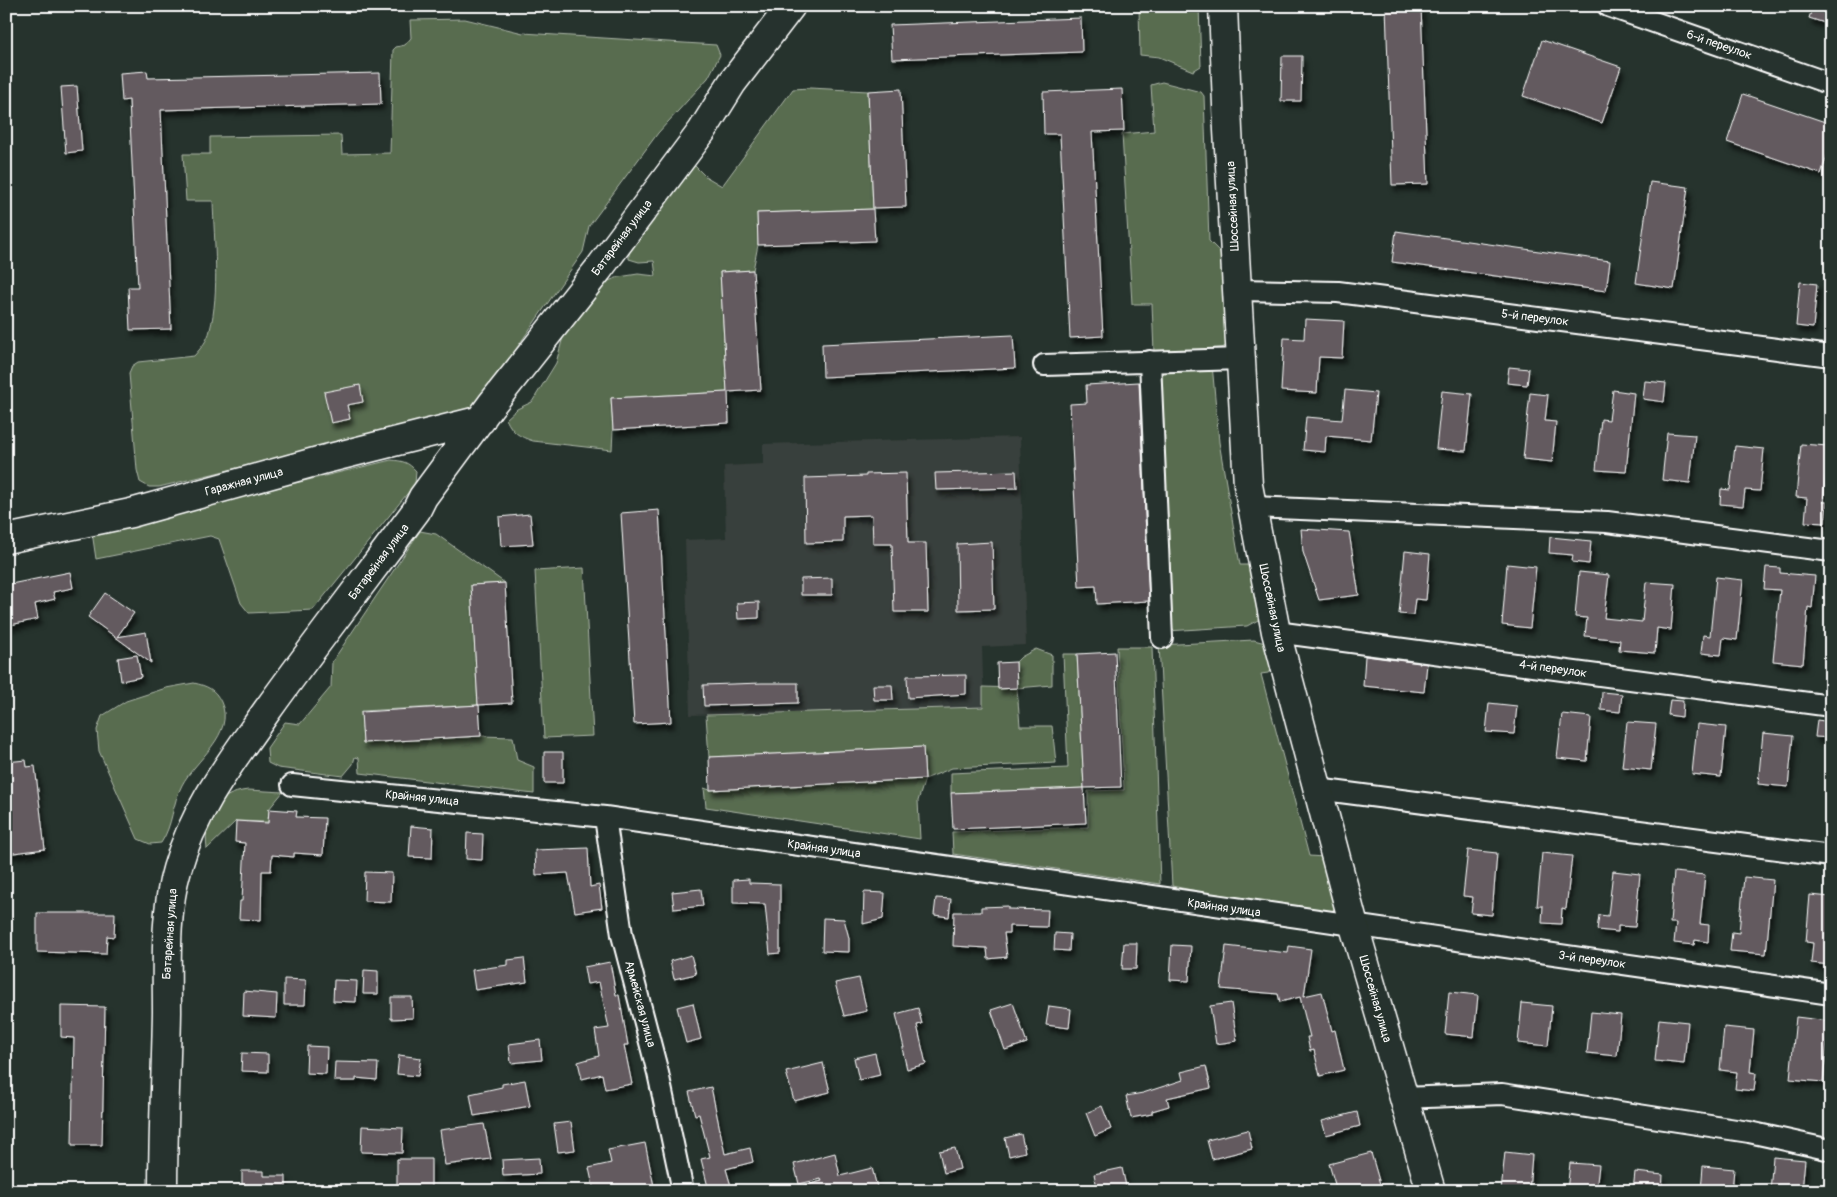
<svg xmlns="http://www.w3.org/2000/svg" width="1837" height="1197" viewBox="0 0 1837 1197" font-family="Pangolin,sans-serif">
  <style>
    .built { fill: #383f3c }
    .green { fill: #586c50; stroke: #acb6a8 }
    .building { fill: #635a5f; stroke: #fff; filter: url(#shadow) }
    .lines { fill: none; stroke-linecap: round; stroke-linejoin: round }
    .street-casing { stroke: #fff; stroke-width: 24 }
    .secondary-casing { stroke: #fff; stroke-width: 31 }
    .street { stroke: #26332d; stroke-width: 20 }
    .secondary { stroke: #26332d; stroke-width: 28 }
    .labels { text-anchor: middle; dominant-baseline: central; stroke-width: 4; stroke-linejoin: round; paint-order: stroke }
    .street-label { font-size: 12px; fill: #fff; stroke: #26332d }
  </style>
  <defs>
    <filter id="shadow"><feDropShadow dx="3" dy="5.5" stdDeviation="2.5" flood-color="#0009"/></filter>
  </defs>
  <rect width="100%" height="100%" fill="#26332d"/>
  <filter id="ink" filterUnits="userSpaceOnUse"><feTurbulence type="fractalNoise" baseFrequency=".02" numOctaves="2"/><feDisplacementMap in="SourceGraphic" scale="10" xChannelSelector="R" yChannelSelector="G"/><feConvolveMatrix kernelMatrix="1 2 1 2 8 2 1 2 1" color-interpolation-filters="sRGB"/></filter>
  <g filter="url(#ink)">
    <path class="built" d="M1020 437 1026 645 982 647 984 707 690 715 685 540 726 538 724 466 763 464V444Z"/>
    <path class="green" d="M1139 6H1199L1201 66 1193 71 1159 57 1140 55Z
      M465 19 523 33 716 45 720 55 708 78 658 133 589 226 583 252 478 404 462 413 159 487H149L140 482 137 470 129 373 132 366 138 362 194 356C201 348 208 340 210 330 220 292 214 240 213 201H186L183 154H210V137L341 135 342 154 390 153 393 50 396 47 405 45 411 38 410 20Z
      M1162 82 1201 92 1204 96 1209 241 1229 261V344L1222 348 1154 352 1152 304H1132L1122 134 1154 131 1151 85Z
      M810 88 868 91 873 209 757 213 758 245 753 270 720 272 727 392 611 398 613 430 612 450 533 441C518 436 513 433 506 419L517 409 532 402 556 363 563 337 603 283 619 277 638 274 656 276 654 261 639 262 629 259V253L693 164 705 176 722 186 793 89Z
      M1212 364 1219 442 1240 565H1252L1260 619 1247 626 1167 631 1157 366Z
      M391 460C403 461 408 462 416 471L415 484 313 610 249 613 241 603 219 539 210 536 96 559 92 532Z
      M420 531 436 534 505 583 471 585 478 705 361 711 363 742 481 736 513 737 517 760 534 767V794L360 773 359 758 355 757 353 764 343 776 278 768 268 763 267 748 285 722 300 724 331 687 332 662Z
      M584 568 593 736 544 738 535 571Z
      M1254 640 1269 644 1274 669 1268 673 1261 674 1309 856 1324 857 1339 904C1332 912 1327 915 1317 915L1172 886 1159 645Z
      M1117 647H1152L1160 884 953 854 952 832 1088 827V791L1124 790Z
      M1036 649 1052 655V685L1017 688 1020 726H1052L1056 763 952 768 925 779 918 801 920 839 706 807 704 788 710 790 925 778 923 747 709 757 706 715 983 707V687L1017 688 1016 662 1021 657Z
      M1063 654H1077L1084 788 951 793V773L1068 768Z
      M194 683C207 686 215 689 221 702 236 734 195 760 182 785 172 804 173 825 161 843L150 844 138 839 99 751 97 730 102 716 126 701 166 688Z
      M248 790 283 792 269 809 268 822 236 821 207 849C203 817 214 794 248 790Z"/>
    <path class="building" d="M1386 6H1421L1428 184 1392 185Z
      M1813 6H1831V25L1809 18Z
      M1081 18 1082 52 892 59 890 25Z
      M1542 40 1621 67 1602 123 1523 96Z
      M1282 56H1302L1301 101H1281Z
      M147 71 148 78 380 73 381 104 161 110 171 329 130 330 128 287H138L129 100 122 101 120 73Z
      M77 86 82 151 66 153 61 87Z
      M901 89 906 207 873 208 868 91Z
      M1122 89 1124 131 1092 132 1103 336 1070 338 1060 134H1044L1043 92Z
      M1743 94 1831 124V144L1821 174 1727 142Z
      M1650 182 1688 187 1674 289 1636 283Z
      M873 209 875 241 758 245 757 213Z
      M1396 231 1610 261 1606 291 1392 262Z
      M753 270 761 390 728 392 729 423 613 430 611 398 727 392 720 272Z
      M1800 282 1817 284 1813 328 1796 326Z
      M1305 319 1344 321 1342 358 1319 357 1317 393 1281 391 1284 338 1304 339Z
      M1013 335 1015 368 823 377 822 344Z
      M1509 367 1529 369 1527 385 1507 383Z
      M1645 381 1666 383 1664 402 1643 399Z
      M1139 382 1149 601 1097 604 1096 586 1079 587 1070 404 1087 403 1086 385Z
      M360 385 363 402 347 405 350 419 331 423 324 392Z
      M1345 390 1376 393 1371 440 1326 436 1325 452 1303 450 1306 417 1342 420Z
      M1613 390 1634 393 1626 472 1596 470 1601 419 1609 420Z
      M1442 391 1472 394 1466 451 1436 449Z
      M1530 393 1548 395 1545 421 1556 422 1552 462 1523 459Z
      M1667 433 1695 435 1690 483 1662 480Z
      M1801 444 1828 446 1823 502H1827L1825 523 1805 522 1807 498 1796 497Z
      M1735 446 1764 449 1760 491 1745 490 1743 506 1720 504 1721 489 1730 490Z
      M1016 471 1017 488 936 490 935 473Z
      M906 473 908 543H926L928 612H894L892 544H873L872 515 843 516V542L806 543 805 478 866 476V474Z
      M659 510 671 722 634 724 621 513Z
      M530 514 533 544 501 546 499 517Z
      M1301 529 1349 532 1359 595 1319 600 1303 552Z
      M1550 537 1591 541 1589 564 1572 562 1573 555 1549 553Z
      M992 542 994 609 958 610 957 544Z
      M1405 551 1430 554 1426 600 1415 599 1413 615 1399 614Z
      M1507 564 1536 567 1530 628 1502 625Z
      M1766 567 1780 568V573L1815 576 1812 608 1808 607 1803 664 1773 661 1780 590 1764 589Z
      M70 572 73 588 53 592 55 599 35 604 38 619 6 626V585Z
      M1579 572 1609 575 1604 618 1642 622 1646 582 1675 584 1671 630 1657 628 1655 653 1619 650 1620 640 1585 636 1587 618 1575 617Z
      M1716 577 1743 580 1737 640 1723 638 1721 655 1701 653 1703 635 1710 636Z
      M832 578V595H801V579Z
      M505 583 512 703 478 705 471 585Z
      M105 593 134 613 117 637 146 632 151 663 88 617Z
      M759 602V618L738 619 737 603Z
      M1115 652 1121 787 1084 788 1086 823 953 829 951 793 1084 788 1077 654Z
      M137 655 141 677 121 681 118 658Z
      M1365 656 1427 664 1424 692 1363 686Z
      M1016 662 1017 688 998 689 997 663Z
      M966 675V694L908 698 907 676Z
      M762 683H798V703L704 706 703 685Z
      M873 685H892L893 700H874Z
      M1602 692 1622 694 1620 712 1601 710Z
      M1670 700 1683 701 1682 717 1668 715Z
      M1489 703 1517 706 1514 734 1486 732Z
      M479 705 481 736 363 743 361 712Z
      M1562 714 1591 717 1587 761 1557 758Z
      M1817 720 1831 722V738L1815 737Z
      M1627 722 1656 724 1651 770 1622 767Z
      M1697 724 1726 727 1721 777 1692 774Z
      M1763 733 1793 736 1788 787 1758 784Z
      M923 747 925 779 710 790 709 757Z
      M544 752H563V783H544Z
      M26 760 27 767 35 766 45 849 6 854V762Z
      M269 809 297 811 296 817 325 818 323 855 294 853V857L272 855 271 871H262L261 920 239 919 240 901H242L245 843 235 842 236 821 268 823Z
      M411 826 433 828 432 858 409 857Z
      M467 833 483 834 482 860 466 859Z
      M588 848 590 887 599 885 602 908 575 912 568 873 536 875 535 850Z
      M1468 850 1497 853 1492 915 1471 913 1473 897 1463 896Z
      M1542 853 1572 856 1566 909 1562 908 1561 924 1542 923 1543 906H1537Z
      M1613 871 1640 874 1635 927 1618 926V932L1597 930 1599 915 1608 916Z
      M365 872 392 873 391 902 364 901Z
      M1674 872 1705 875 1700 924 1709 925 1708 942 1695 940 1694 945 1674 943 1676 923H1670Z
      M1744 877 1773 880 1766 954 1730 951 1732 932 1739 933Z
      M749 879V883L780 884V953L770 954 765 904 733 903V880Z
      M701 889 703 906 674 909 672 892Z
      M864 892 885 893 883 919 863 924Z
      M1810 895 1831 897V965L1811 963 1813 943 1806 942Z
      M936 898 951 899 949 917 934 915Z
      M1008 906V909L1048 910 1047 927 1009 926V933H1004L1007 957 988 959 987 948 953 946 954 912H981V907Z
      M37 913H115L114 937 107 936 106 954 37 952Z
      M823 918 844 919 849 938V952L822 951Z
      M1055 933 1070 934 1069 951 1054 950Z
      M1124 943H1137L1136 969H1122Z
      M1172 945 1191 946 1189 981 1170 980Z
      M1226 946 1288 953 1289 946 1311 949 1304 996 1322 992 1332 1031 1335 1030 1344 1070 1320 1076 1314 1050 1310 1051 1307 1037H1310L1300 997 1280 1002 1278 994 1221 989Z
      M691 955 696 974 674 979 670 961Z
      M524 958 527 982 475 990 472 970 508 965V960Z
      M610 962 616 995H619L628 1045H624L632 1084 605 1089 602 1074 582 1079 578 1062 599 1056 595 1030 609 1028 599 982 587 984 584 967Z
      M364 970 378 971V994H363Z
      M859 978 867 1011 844 1016 835 983Z
      M284 979 306 980 305 1005H284Z
      M334 980 357 981 356 1002 333 1001Z
      M244 991 277 994 276 1018 243 1016Z
      M1449 992 1478 995 1474 1037 1445 1034Z
      M391 997H412L413 1018 391 1019Z
      M693 1003 701 1039 686 1043 677 1007Z
      M1013 1003 1027 1043 1005 1050 991 1010Z
      M1231 1003 1237 1041 1216 1044 1210 1006Z
      M1522 1003 1552 1006 1548 1046 1518 1043Z
      M61 1006 105 1007 102 1145H72L74 1038 61 1037Z
      M1049 1006 1071 1009 1069 1028 1046 1025Z
      M918 1008 922 1024 917 1025 926 1064 907 1069 902 1048H904L896 1014Z
      M1591 1012 1621 1015 1617 1056 1587 1053Z
      M1796 1017 1829 1021 1823 1082 1790 1079Z
      M1659 1019 1688 1022 1684 1064 1655 1061Z
      M1724 1027 1754 1030 1750 1072 1756 1073 1754 1091 1735 1089 1737 1072 1720 1070Z
      M540 1040 542 1060 511 1063 509 1044Z
      M307 1046 327 1047 326 1074 306 1073Z
      M242 1053 268 1054V1072L241 1071Z
      M875 1053 880 1075 859 1080 854 1058Z
      M399 1055 421 1058 418 1076 397 1074Z
      M335 1062 378 1063 377 1080 356 1078V1081H334Z
      M823 1063 830 1092 794 1101 786 1072Z
      M1206 1066 1211 1088 1167 1098 1169 1106 1152 1111V1114L1131 1118 1126 1096 1143 1093 1183 1080 1181 1072Z
      M525 1080 530 1106 474 1116 470 1094 502 1087V1084Z
      M711 1087 725 1154 750 1148 753 1162 726 1169 731 1186 709 1191 701 1159 710 1157 699 1114 695 1115 689 1092Z
      M1102 1106 1111 1129 1095 1136 1086 1113Z
      M1357 1112 1360 1126 1326 1135 1322 1121Z
      M571 1122 575 1150 558 1152 554 1124Z
      M484 1124 491 1159 445 1165 440 1130Z
      M362 1126 403 1128 402 1153 361 1152Z
      M1248 1130 1252 1149 1212 1159 1207 1140Z
      M1021 1134 1025 1152 1009 1156 1005 1138Z
      M645 1143 655 1191H594L589 1168 611 1163 608 1150Z
      M955 1148 960 1169 944 1173 939 1151Z
      M1505 1152 1532 1155 1529 1191H1501Z
      M835 1153 840 1176 872 1168 878 1191H803V1186L822 1181 821 1179 799 1184 794 1164Z
      M1371 1153 1382 1191H1337L1329 1164Z
      M1773 1157 1805 1160 1802 1191H1770Z
      M539 1158 540 1174 503 1176 502 1160Z
      M397 1159H431V1188H397Z
      M1570 1163 1599 1165 1596 1191H1567Z
      M1703 1166 1734 1169 1732 1191H1701Z
      M1122 1168 1126 1186 1107 1191H1098L1094 1174Z
      M242 1171H264V1176H286V1191H242Z
      M1635 1172 1663 1175 1662 1191H1633Z"/>
    <g class="lines">
      <g class="street-casing">
        <path id="street" d="M1608 6 1831 84
          M1238 290 1338 292 1831 356
          M1150 361 1162 638
          M1044 365 1241 359
          M1252 507 1607 522 1831 551
          M1276 632 1831 706
          M292 785 605 817 1831 994
          M1317 789 1831 856
          M605 817 622 935 658 1073 683 1191
          M1403 1098 1502 1094 1749 1132 1831 1150"/>
      </g>
      <g class="secondary-casing">
        <path id="secondary" d="M1223 6 1228 130 1248 485 1276 632 1354 926 1431 1191
          M6 539 131 513 322 460 481 420
          M163 1191C163 1131 166 1072 167 1012 167 968 164 912 177 869 194 809 231 762 266 712 315 644 366 578 416 511L423 497 491 405 598 270 702 131 732 83 791 6"/>
      </g>
      <use href="#street" class="street"/>
      <use href="#secondary" class="secondary"/>
    </g>
  </g>
  <g class="labels">
    <g class="street-label">
      <text transform="translate(1719 45) rotate(19)">6-й переулок</text>
      <text transform="translate(1233 206) rotate(-93)">Шоссейная улица</text>
      <text transform="translate(622 238) rotate(-53)">Батарейная улица</text>
      <text transform="translate(1535 318) rotate(7)">5-й переулок</text>
      <text transform="translate(244 482) rotate(-15)">Гаражная улица</text>
      <text transform="translate(379 562) rotate(-53)">Батарейная улица</text>
      <text transform="translate(1272 608) rotate(78)">Шоссейная улица</text>
      <text transform="translate(1553 669) rotate(8)">4-й переулок</text>
      <text transform="translate(422 798) rotate(6)">Крайняя улица</text>
      <text transform="translate(824 849) rotate(8)">Крайняя улица</text>
      <text transform="translate(1224 908) rotate(8)">Крайняя улица</text>
      <text transform="translate(170 934) rotate(-86)">Батарейная улица</text>
      <text transform="translate(1592 960) rotate(8)">3-й переулок</text>
      <text transform="translate(1375 999) rotate(74)">Шоссейная улица</text>
      <text transform="translate(640 1004) rotate(75)">Армейская улица</text>
    </g>
  </g>
  <rect width="1837" height="1197" fill="none" stroke="#26332d" stroke-width="25"/>
  <rect x="12" y="12" width="1812" height="1172" fill="none" stroke="#fff" stroke-width="2" filter="url(#ink)"/>
</svg>
